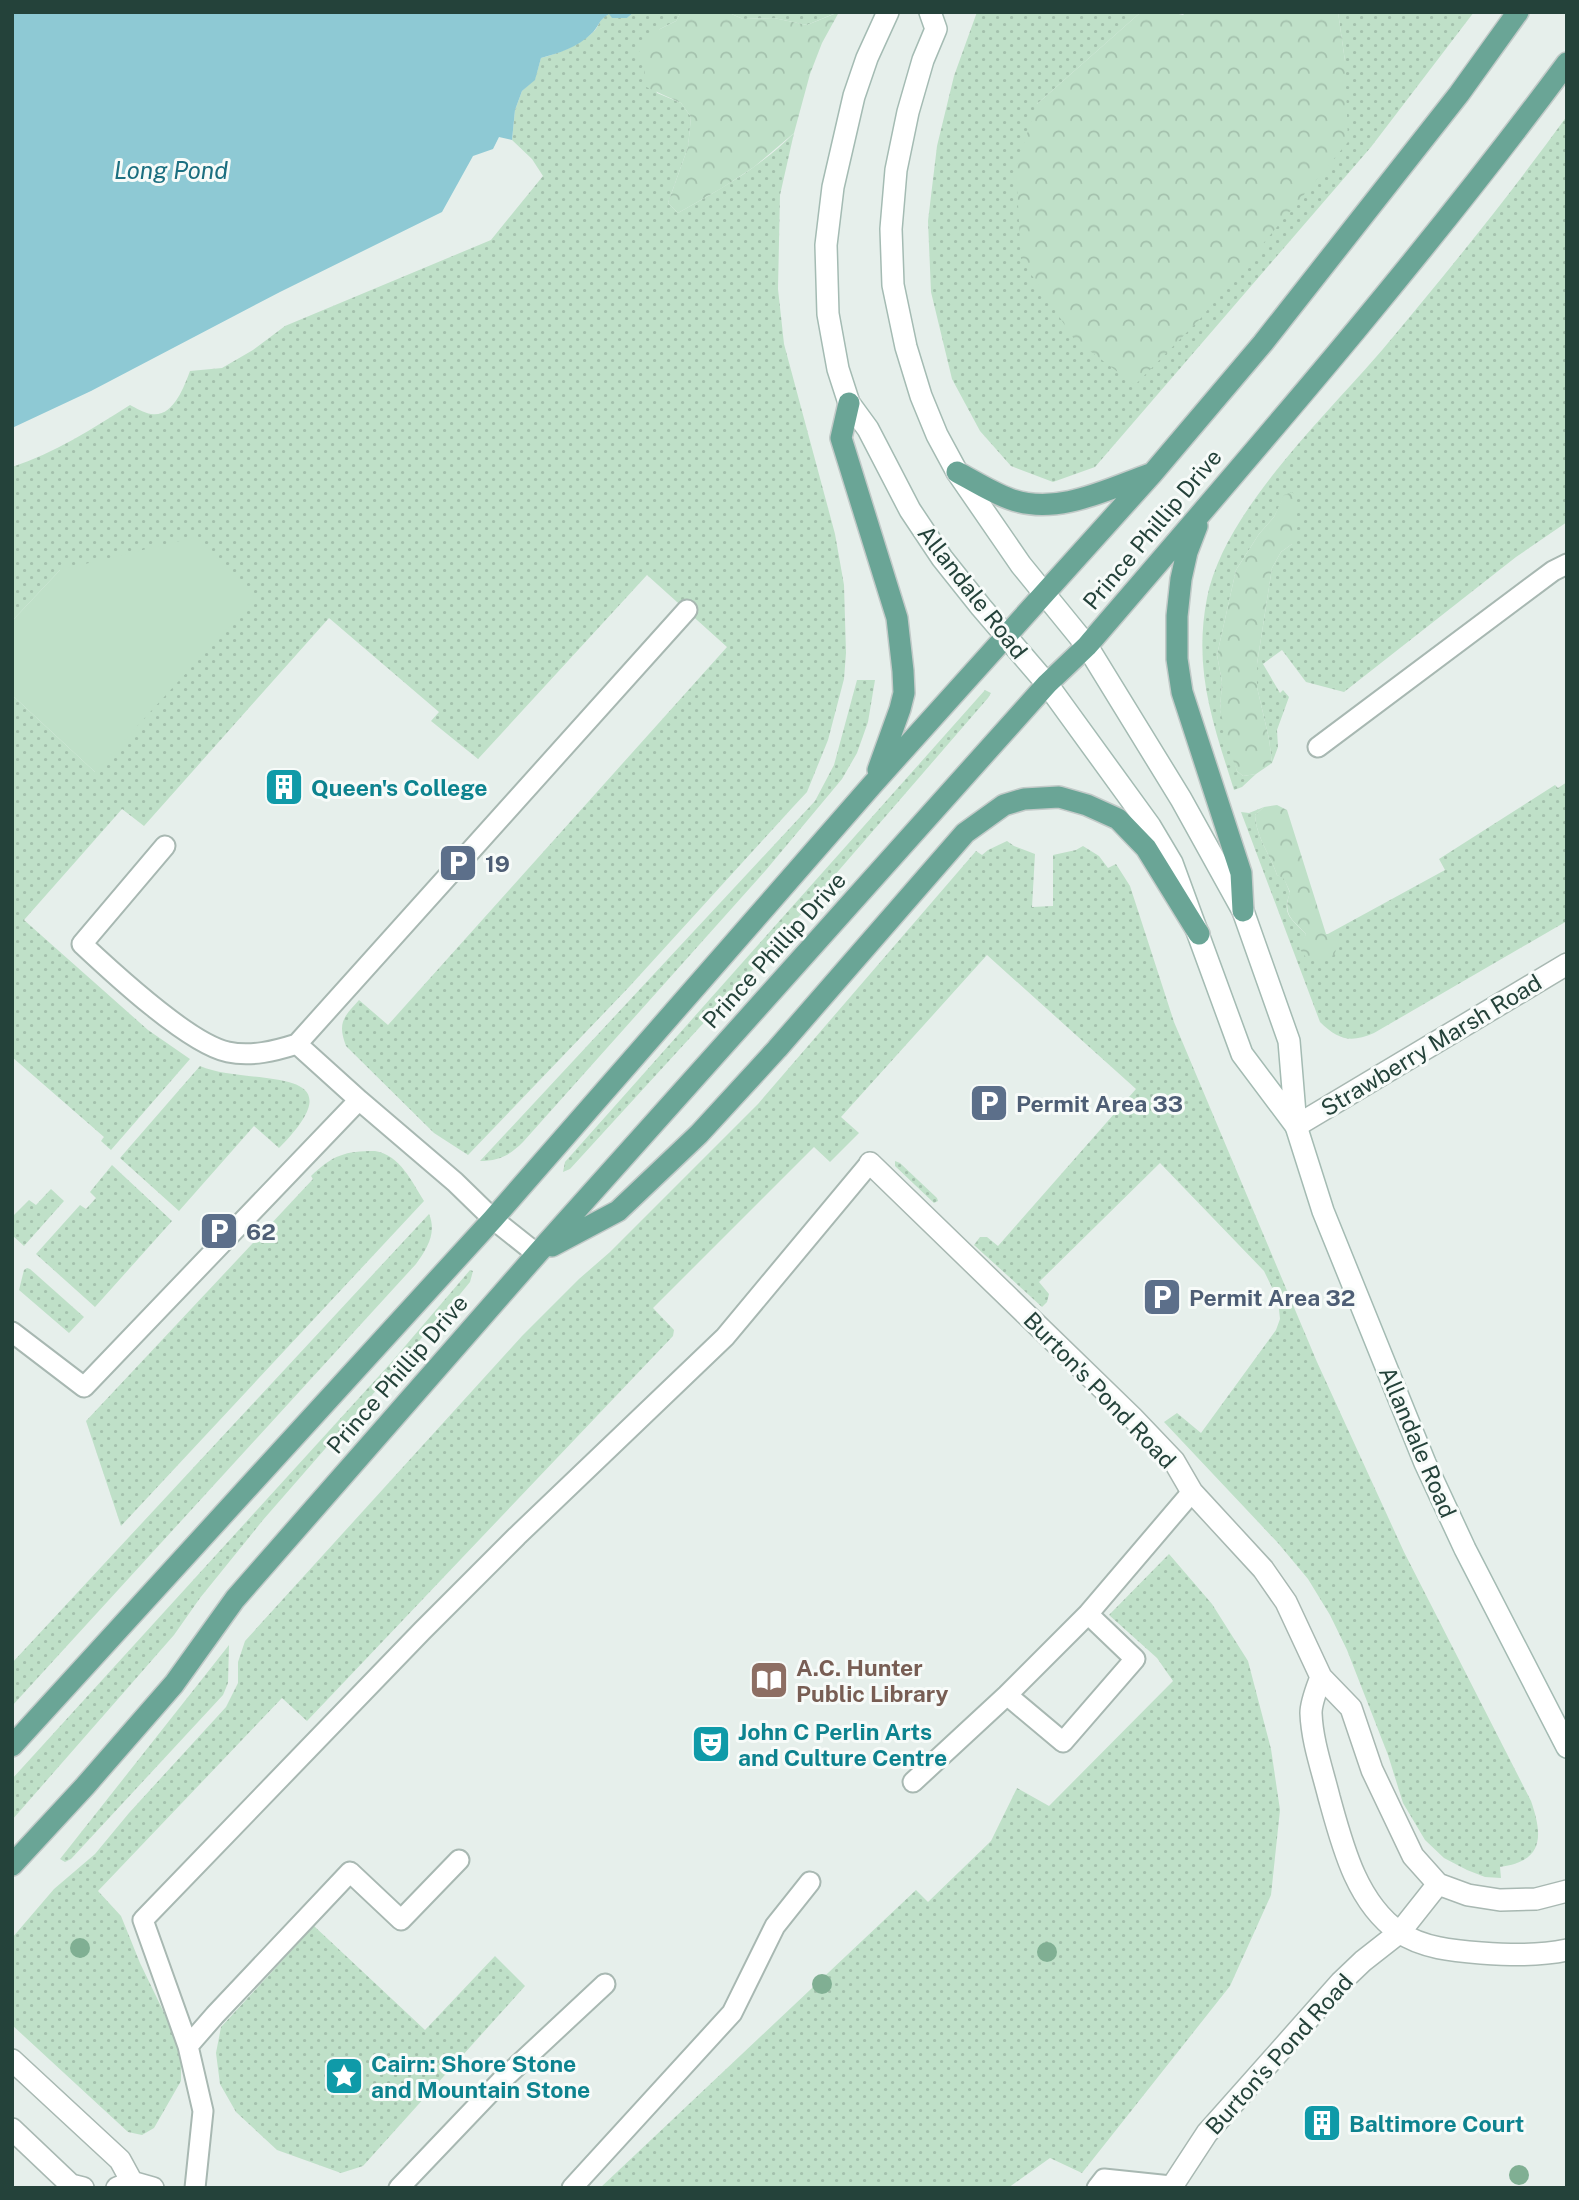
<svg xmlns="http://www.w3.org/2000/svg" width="1579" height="2200" viewBox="0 0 1579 2200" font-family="'Public Sans',sans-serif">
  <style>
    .grass { fill: url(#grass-dots) }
    .forest { fill: url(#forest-crowns) }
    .garden { fill: #bfe0c8 }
    .water { fill: #8ec9d4 }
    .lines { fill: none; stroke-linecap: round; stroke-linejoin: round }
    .service-casing { stroke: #a8b8b2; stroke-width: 23 }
    .minor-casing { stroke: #a8b8b2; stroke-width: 24 }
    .secondary-casing { stroke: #a4bbb3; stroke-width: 24 }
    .primary-casing { stroke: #c2cac8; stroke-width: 24 }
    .service { stroke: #fff; stroke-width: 19 }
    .minor { stroke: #fff; stroke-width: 21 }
    .secondary { stroke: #fff; stroke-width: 21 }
    .primary { stroke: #6aa596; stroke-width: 21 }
    .tree { fill: #80af93 }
    .labels { text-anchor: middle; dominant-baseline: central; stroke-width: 6; stroke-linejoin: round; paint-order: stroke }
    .street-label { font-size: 23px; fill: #24423a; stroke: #f7fbf9 }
    .culture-label { font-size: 23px; font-weight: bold; fill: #0d838f; stroke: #f7fbf9; text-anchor: start }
    .service-label { font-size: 23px; font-weight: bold; fill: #4e5e75; stroke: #f7fbf9; text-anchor: start }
    .education-label { font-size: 23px; font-weight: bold; fill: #785e54; stroke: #f7fbf9; text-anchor: start }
    .water-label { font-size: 24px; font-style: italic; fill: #1c6f80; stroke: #f7fbf9 }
  </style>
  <defs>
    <pattern id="grass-dots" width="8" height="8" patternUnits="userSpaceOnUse" patternTransform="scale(1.75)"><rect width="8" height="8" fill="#bfe0c8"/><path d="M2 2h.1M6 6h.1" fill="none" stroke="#a4c1ad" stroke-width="1.8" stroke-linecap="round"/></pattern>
    <pattern id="forest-crowns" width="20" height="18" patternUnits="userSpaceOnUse" patternTransform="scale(1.75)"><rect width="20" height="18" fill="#bfe0c8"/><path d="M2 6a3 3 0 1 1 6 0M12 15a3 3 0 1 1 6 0" fill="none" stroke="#a4c1ad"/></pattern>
  </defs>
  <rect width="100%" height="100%" fill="#e6efeb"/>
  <path class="grass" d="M634 12H681L676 21 660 29 644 63 657 93 681 103 691 117 688 147 668 203 678 213C719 190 761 167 794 133L780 195 778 289 784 344 835 534 844 585 846 653 844 679 828 740 807 792 793 807 629 987 468 1155 434 1133 346 1046C337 1022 344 1017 359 1000L388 1025 727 647 647 575 478 759 431 721 439 712 329 618 144 826 122 809 24 920 148 1030 190 1059 111 1150 101 1141 104 1137 12 1057V695L95 772 60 570 12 621V467C55 453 92 429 130 405 136 408 144 413 151 414 173 418 184 387 190 371L222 368 253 350 285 326 491 240 543 176 532 159 512 140 515 110 522 91 535 79 541 58C558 54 578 45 591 34 600 27 597 21 609 13L627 18Z
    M727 12H838L807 25 774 18 743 19Z
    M977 12H1141L1037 104 1345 61 1338 12H1474L1371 147 1095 467 1053 482 1011 466 980 431 952 379 931 292 928 221 937 146 954 76Z
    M1567 116V522L1516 557 1344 692 1306 682 1282 650 1263 664 1280 693 1283 690 1289 697 1277 730 1278 747 1272 763 1269 739 1257 687V664L1272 568 1281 552 1292 544 1285 495 1274 517 1259 534 1236 570 1217 655 1222 682 1220 710 1237 771 1243 776 1256 774 1242 787 1234 790C1213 723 1193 670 1207 598 1224 511 1325 417 1383 349 1446 274 1509 196 1567 116Z
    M857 680H875L868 722 857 753 842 779 766 870 523 1142C510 1155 499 1161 480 1161L815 801 834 765Z
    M985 690 991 693 988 698 763 958 570 1169 563 1172 565 1162Z
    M1567 782V921L1374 1033C1351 1043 1338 1040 1320 1022L1241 812 1249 813 1264 807 1255 815C1256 837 1270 854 1277 875L1284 878 1290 893C1281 915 1292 919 1306 934L1303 943 1326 935 1445 870 1439 859 1555 785 1558 788Z
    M1007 841 1014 846 1035 854 1032 907 1053 906V855L1076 850 1083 846 1099 856 1108 868 1116 864 1130 886 1174 1022 1317 1362 1404 1552 1531 1801C1543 1836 1544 1861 1500 1867L1501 1878 1485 1877 1467 1870 1444 1858 1425 1840 1403 1803 1388 1755 1347 1650 1330 1615 1308 1579 1278 1543 1164 1422 1177 1413 1201 1433 1276 1330 1280 1319 1278 1300 1264 1271 1160 1163 1039 1282 1049 1294 1047 1302 1042 1307 974 1245 980 1237H987L998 1246 1136 1089 987 955 841 1117 859 1133 830 1162 814 1147 653 1308 674 1330 673 1336 307 1721 282 1698 98 1891 121 1916 140 1963 170 2025 181 2058V2081L154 2128 142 2135 128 2132 12 2025V1938L54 1889 95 1854 129 1813 226 1707 238 1683V1662L245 1641 522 1336 579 1279 610 1252 758 1104 976 851 982 855 988 850Z
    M200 1066C247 1087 365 1061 279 1148L254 1126 179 1211 120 1158Z
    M375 1151C400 1155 412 1182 424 1201L121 1526 86 1421 313 1179 311 1176C333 1155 345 1151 375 1151Z
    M895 1161 900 1163 937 1198 938 1201 934 1203 895 1166Z
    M112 1165 172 1221 95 1307 36 1254 80 1205 86 1209 96 1198 90 1192Z
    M51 1189 64 1201 24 1246 12 1235V1217L29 1200 36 1205Z
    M429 1214C437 1233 427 1249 416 1264L12 1706V1663Z
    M27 1268 30 1269 84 1317 69 1333 19 1290 24 1270Z
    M470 1270 473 1271 470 1282 461 1293 263 1520 200 1598 174 1635 12 1820V1779L389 1365Z
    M1169 1554 1212 1604 1248 1661 1271 1749 1280 1810 1271 1895 1230 1986 1082 2173 1050 2158 1008 2188H600L916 1890 928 1902 991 1841 1017 1788 1049 1806 1173 1681 1157 1658 1109 1615Z
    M229 1645 228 1683 223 1695 71 1859 65 1862 60 1859Z
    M314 1926 425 2030 495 1956 525 1986 363 2166 341 2173 277 2150 236 2112 220 2084 216 2053 221 2027Z"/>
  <path class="forest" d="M681 12H727L743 19 774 18 807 25 839 12 822 43 810 74 794 133 754 167 722 188 678 213 668 203 688 147 691 117 681 103 644 86V63L638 53 660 29 676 21Z
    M1141 12H1170L1183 15 1186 12H1338L1345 61 1348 142 1200 319 1135 385 1074 339 1021 259 1016 167 1037 104Z
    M1292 492 1297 498V528L1292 544 1281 552 1272 568 1257 664V687L1269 739 1272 763 1256 774 1243 776 1237 771 1225 737 1220 710 1222 682 1217 655 1236 570 1259 534 1274 517 1284 495Z
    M1277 805 1287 810 1326 934 1336 935 1339 943 1334 955 1323 960 1307 959 1299 948 1306 934C1292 919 1282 915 1290 892L1284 879 1277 875C1270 854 1256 837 1255 815L1264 807Z"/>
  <path class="garden" d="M196 537 257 596 95 772 12 695V621L60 570Z"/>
  <path class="water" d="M12 12H634L627 18H612L609 14C598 20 599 27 591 34 578 47 559 53 541 58L535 80 522 91 515 110 512 140 499 137 493 149 473 156 442 212 280 292 91 391 12 428Z"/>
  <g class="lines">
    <g class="service-casing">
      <path id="service" d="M1318 747 1553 571 1567 564
        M165 846 82 944C113 973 189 1044 228 1052 251 1057 275 1051 297 1044L359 1100
        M297 1044 687 610
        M12 1332 84 1387 359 1100 455 1182 493 1219 537 1254
        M1007 1695 1063 1742 1135 1659 1088 1614
        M913 1782 1007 1695 1088 1614 1192 1492
        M188 2046 215 2015 350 1872 401 1920 459 1860
        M195 2188 203 2111 188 2046 143 1920 422 1631 517 1536 725 1337 870 1163
        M399 2188 501 2081 605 1984
        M572 2188 732 2013 775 1926 810 1882
        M1097 2188 1104 2179 1171 2186"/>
    </g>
    <g class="minor-casing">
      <path id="minor" d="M1296 1126 1567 964
        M870 1163 1132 1417 1174 1461 1192 1492 1263 1569 1286 1602 1321 1677 1351 1708 1372 1770 1413 1856 1438 1884 1468 1895 1500 1900 1536 1899 1567 1891
        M1321 1677C1317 1688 1311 1702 1311 1713 1312 1741 1322 1769 1329 1797 1342 1844 1356 1902 1399 1932 1422 1948 1454 1951 1481 1953 1510 1955 1538 1956 1567 1950
        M12 2060 120 2160 132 2182
        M12 2129 71 2185 83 2188
        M117 2188 132 2182 153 2188
        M1171 2188 1207 2133 1341 1982 1363 1961 1400 1932 1438 1884"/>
    </g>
    <g class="secondary-casing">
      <path id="secondary" d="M888 12 867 58 854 96 833 187 826 245 828 314 838 369 849 403 868 429 910 510 942 558 981 607 1047 684 1150 826 1172 863 1242 1054 1296 1126
        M930 12 936 29 923 60 908 112 896 170 891 229 893 285 906 347 921 396 937 435 957 472 1021 565 1087 646 1181 799 1243 911 1289 1041 1296 1126 1323 1211 1425 1463 1465 1549 1567 1747"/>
    </g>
    <g class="primary-casing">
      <path id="primary" d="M849 403 841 438 897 618 903 671 904 693 900 709 878 770
        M957 472C974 481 991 492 1010 499 1056 516 1106 490 1150 474
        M1197 526 1187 552 1181 579 1177 616V659L1182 692 1241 873 1243 911
        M552 1246 618 1211 699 1134 777 1049 965 833 1004 805 1024 799 1059 797 1087 805 1118 819 1146 848 1199 934
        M12 1746 493 1219 872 785 1152 474 1263 343 1459 94 1518 12
        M12 1865 86 1785 174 1684 235 1599 537 1254 1047 684 1087 646C1251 455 1417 265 1567 63"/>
    </g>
    <use href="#service" class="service"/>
    <use href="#minor" class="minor"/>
    <use href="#secondary" class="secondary"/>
    <use href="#primary" class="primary"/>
  </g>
  <g class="tree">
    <circle cx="80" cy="1948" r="10"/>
    <circle cx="1047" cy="1952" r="10"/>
    <circle cx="822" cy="1984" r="10"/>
    <circle cx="1519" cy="2175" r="10"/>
  </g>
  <defs>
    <g id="building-square" transform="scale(2.0125)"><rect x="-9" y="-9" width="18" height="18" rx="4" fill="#0f9aa8" stroke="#f7fbf9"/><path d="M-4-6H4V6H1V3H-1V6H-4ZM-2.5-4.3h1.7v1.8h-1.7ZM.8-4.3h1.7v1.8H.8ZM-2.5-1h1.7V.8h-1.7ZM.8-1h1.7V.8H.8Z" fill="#fff"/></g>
    <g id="parking-square" transform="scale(2.0125)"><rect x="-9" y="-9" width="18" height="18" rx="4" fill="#5c6f8a" stroke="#f7fbf9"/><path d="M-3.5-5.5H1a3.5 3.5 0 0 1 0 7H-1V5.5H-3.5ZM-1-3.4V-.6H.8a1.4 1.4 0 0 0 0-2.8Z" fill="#fff"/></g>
    <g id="library-square" transform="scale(2.0125)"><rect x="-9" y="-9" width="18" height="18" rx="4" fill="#8d6e63" stroke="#f7fbf9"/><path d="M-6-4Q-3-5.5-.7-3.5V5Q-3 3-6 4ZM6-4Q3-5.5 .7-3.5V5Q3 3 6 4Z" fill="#fff"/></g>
    <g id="theatre-square" transform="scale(2.0125)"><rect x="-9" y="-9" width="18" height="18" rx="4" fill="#0f9aa8" stroke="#f7fbf9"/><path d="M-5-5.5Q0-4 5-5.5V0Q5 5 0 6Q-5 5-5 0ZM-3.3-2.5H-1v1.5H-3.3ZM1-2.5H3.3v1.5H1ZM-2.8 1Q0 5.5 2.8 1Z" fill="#fff"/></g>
    <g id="sight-square" transform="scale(2.0125)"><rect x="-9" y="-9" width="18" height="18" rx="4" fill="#0f9aa8" stroke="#f7fbf9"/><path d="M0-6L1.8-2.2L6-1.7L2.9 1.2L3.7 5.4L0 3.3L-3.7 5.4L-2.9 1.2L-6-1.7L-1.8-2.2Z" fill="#fff"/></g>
  </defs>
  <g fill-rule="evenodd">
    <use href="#building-square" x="284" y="787"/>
    <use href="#parking-square" x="458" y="863"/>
    <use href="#parking-square" x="989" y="1103"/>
    <use href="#parking-square" x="219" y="1231"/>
    <use href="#parking-square" x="1162" y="1297"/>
    <use href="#library-square" x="769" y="1680"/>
    <use href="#theatre-square" x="711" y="1744"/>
    <use href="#sight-square" x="344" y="2076"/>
    <use href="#building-square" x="1322" y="2123"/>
  </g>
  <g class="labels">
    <g class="street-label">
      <text transform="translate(1152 529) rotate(-50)">Prince Phillip Drive</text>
      <text transform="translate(973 592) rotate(52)">Allandale Road</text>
      <text transform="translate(774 950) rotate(-48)">Prince Phillip Drive</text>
      <text transform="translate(1431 1045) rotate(-31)">Strawberry Marsh Road</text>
      <text transform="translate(397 1374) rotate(-49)">Prince Phillip Drive</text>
      <text transform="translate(1100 1390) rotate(46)">Burton's Pond Road</text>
      <text transform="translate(1418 1442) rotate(67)">Allandale Road</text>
      <text transform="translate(1279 2054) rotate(-48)">Burton's Pond Road</text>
    </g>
    <g class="culture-label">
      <text x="311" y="787">Queen's College</text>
      <text x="738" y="1731">John C Perlin Arts<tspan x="738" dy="26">and Culture Centre</tspan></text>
      <text x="371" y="2063">Cairn: Shore Stone<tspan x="371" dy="26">and Mountain Stone</tspan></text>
      <text x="1349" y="2123">Baltimore Court</text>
    </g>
    <g class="service-label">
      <text x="485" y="863">19</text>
      <text x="1016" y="1103">Permit Area 33</text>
      <text x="246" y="1231">62</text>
      <text x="1189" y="1297">Permit Area 32</text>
    </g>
    <g class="education-label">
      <text x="796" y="1667">A.C. Hunter<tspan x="796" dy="26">Public Library</tspan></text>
    </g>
    <g class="water-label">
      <text x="171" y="170">Long Pond</text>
    </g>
  </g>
  <rect width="1579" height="2200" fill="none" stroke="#24423a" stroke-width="28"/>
</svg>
